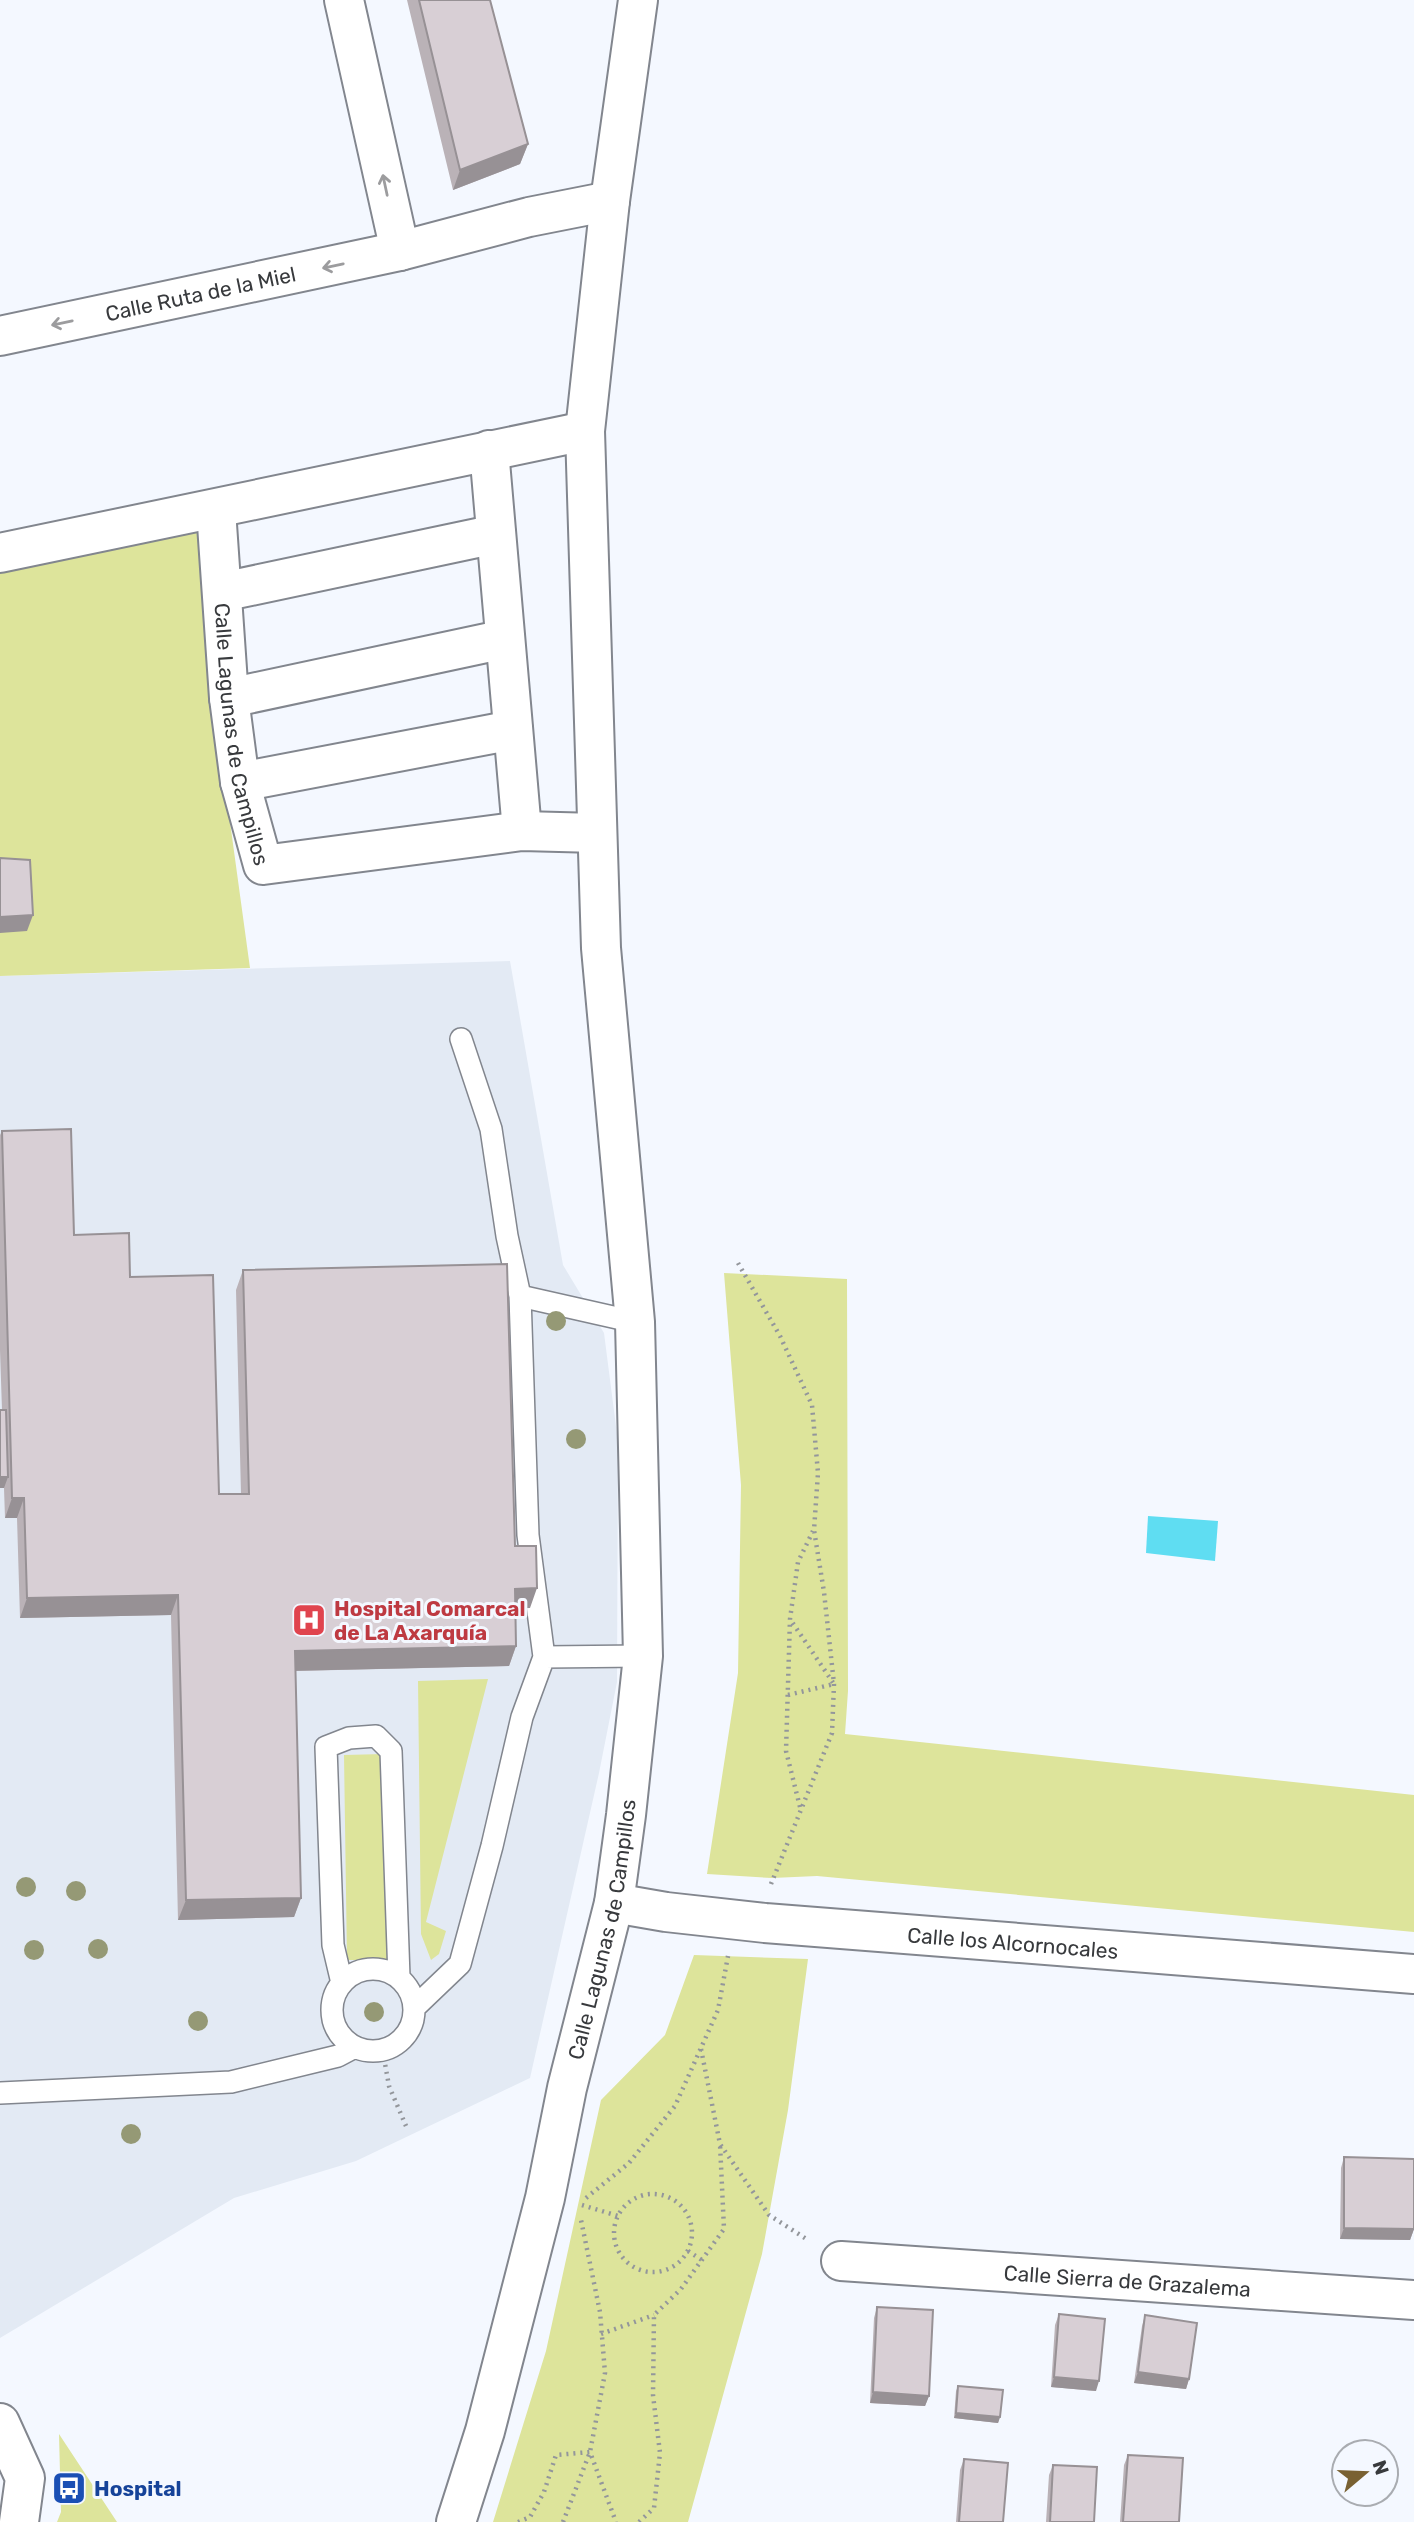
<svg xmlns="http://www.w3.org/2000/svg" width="1414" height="2522" viewBox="0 0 1414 2522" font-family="Rubik,sans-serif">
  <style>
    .built { fill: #e3eaf4 }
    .green { fill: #dde49b }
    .water { fill: #5fddf2 }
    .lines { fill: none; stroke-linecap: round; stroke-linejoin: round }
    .service-casing { stroke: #82868e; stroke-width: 24 }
    .minor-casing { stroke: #82868e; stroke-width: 42 }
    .tertiary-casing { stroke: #82868e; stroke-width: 42 }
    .path { stroke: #93969b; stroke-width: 4.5; stroke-dasharray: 2 5; stroke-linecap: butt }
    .service { stroke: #fff; stroke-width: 21 }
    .minor { stroke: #fff; stroke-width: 38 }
    .tertiary { stroke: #fff; stroke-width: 38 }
    .tree { fill: #959975 }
    .wall { fill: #bab2b7 }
    .shaded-wall { fill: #979195 }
    .building { fill: #d8cfd5; stroke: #979195; stroke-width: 2 }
    .oneway { stroke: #9c9c9e }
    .labels { text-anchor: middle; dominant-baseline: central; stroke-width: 6; stroke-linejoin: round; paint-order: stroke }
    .street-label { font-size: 21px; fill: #383a3d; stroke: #f4f8ff }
    .health-label { font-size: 21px; font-weight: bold; fill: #be3a42; stroke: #f4f8ff; text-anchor: start }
    .transit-label { font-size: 21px; font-weight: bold; fill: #164399; stroke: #f4f8ff; text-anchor: start }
  </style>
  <rect width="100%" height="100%" fill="#f4f8ff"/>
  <path class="built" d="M510 961 563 1265 604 1333 618 1442 617 1682 599 1773 530 2078 356 2161 234 2198 0 2338V976Z"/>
  <path class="green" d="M208 527 213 698 250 968 0 976V571Z
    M724 1273 847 1279 848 1691 845 1734 1414 1795V1932L817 1876 772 1878 707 1874 738 1673 741 1485Z
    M488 1679 426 1922 446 1931 439 1954 431 1960 421 1934 418 1681Z
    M384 1754 387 1960H347L344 1755Z
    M694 1955 808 1959 788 2110 762 2254 688 2522H493L546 2351 601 2100 665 2035Z
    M59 2434 117 2522H57L61 2512Z"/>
  <path class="water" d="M1148 1516 1218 1521 1215 1561 1146 1553Z"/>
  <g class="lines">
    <g class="service-casing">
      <path id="service" d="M520 1296 635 1322
        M544 1657 643 1656
        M332 2010a41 41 0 1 1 82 0a41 41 0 1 1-82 0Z
        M342 1983 333 1945 326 1747 349 1738 376 1736 391 1751 399 1977
        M414 2008 460 1964 492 1846 522 1717 544 1657 528 1535 520 1296 507 1236 491 1129 461 1039
        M0 2093 231 2082 338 2056 355 2047"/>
    </g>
    <g class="minor-casing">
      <g id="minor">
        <path d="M344 0 400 251"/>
        <path id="s1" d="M0 336 400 251 529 217 610 201"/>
        <path d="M489 450 522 831"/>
        <path id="s2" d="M216 510 229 698 240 782 263 865 522 831 597 833"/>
        <path d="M0 553 585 431"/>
        <path d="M222 592 496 534"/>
        <path d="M229 698 505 639"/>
        <path d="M240 782 513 730"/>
        <path id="s3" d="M614 1903 666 1912 765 1923 1414 1974"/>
        <path id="s4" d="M841 2261 1414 2300"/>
        <path id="s5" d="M456 2522 485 2431 545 2198 567 2088 614 1903 626 1815 643 1656 635 1322 601 948 585 431 610 201 638 0"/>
      </g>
    </g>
    <g class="tertiary-casing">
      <path id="tertiary" d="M0 2423 25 2478 19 2522"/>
    </g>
    <path class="path" d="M738 1263 780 1336 812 1405 818 1473 814 1530 824 1592 834 1684 832 1733 771 1884
      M788 1695 834 1684 790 1619
      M800 1807 786 1751 790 1619 798 1562 813 1531
      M701 2049 720 2144 769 2215 808 2240
      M384 2058 389 2086 406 2126
      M614 2233a39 39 0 1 1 78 0a39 39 0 1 1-78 0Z
      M586 2198 629 2163 675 2106 718 2010 728 1956
      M582 2205 618 2216
      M688 2251 702 2260
      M601 2334 654 2315
      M518 2522 530 2517 544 2492 556 2455 590 2452 616 2522
      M563 2522 590 2452 605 2373 600 2312 581 2220
      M639 2522 654 2508 660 2453 653 2395 654 2315 681 2289 724 2229 720 2144"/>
    <use href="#service" class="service"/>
    <use href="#minor" class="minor"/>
    <use href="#tertiary" class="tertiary"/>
  </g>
  <g class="tree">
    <circle cx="556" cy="1321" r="10"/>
    <circle cx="576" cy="1439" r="10"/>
    <circle cx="26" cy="1887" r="10"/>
    <circle cx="76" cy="1891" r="10"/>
    <circle cx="98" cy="1949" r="10"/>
    <circle cx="34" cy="1950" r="10"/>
    <circle cx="374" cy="2012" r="10"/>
    <circle cx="198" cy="2021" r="10"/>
    <circle cx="131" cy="2134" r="10"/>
  </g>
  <path class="wall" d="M407 0H490L528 144 520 164 453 190Z
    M2 1131 74 1235 130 1277 219 1494H241L236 1290 243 1270 515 1546 530 1608H515L516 1646 509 1666 295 1671 301 1898 294 1917 178 1920 171 1615 20 1618 17 1518H5L4 1488H0V1410H2L0 1350V1135Z
    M1344 2157 1414 2229 1410 2240 1340 2239 1341 2168Z
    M877 2307 929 2396 925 2406 870 2403 874 2318Z
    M1059 2314 1096 2391 1051 2387 1055 2325Z
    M1145 2315 1189 2379 1186 2389 1134 2383 1142 2326Z
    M958 2386 1000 2417 998 2423 954 2418 956 2391Z
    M1128 2455 1179 2522H1120L1124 2465Z
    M964 2459 1003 2522H956L960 2470Z
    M1053 2465 1094 2522H1046L1049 2475Z"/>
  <path class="shaded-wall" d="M528 144 520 164 453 190 460 170Z
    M33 915 27 931 0 933V917Z
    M0 1477H8L4 1488H0Z
    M12 1498H24L17 1518H5Z
    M537 1588 530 1608 507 1609 515 1589Z
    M178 1595 171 1615 20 1618 27 1598Z
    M516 1646 509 1666 287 1671 295 1651Z
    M301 1898 294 1917 178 1920 186 1900Z
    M1344 2228 1414 2229 1410 2240 1340 2239Z
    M1138 2372 1189 2379 1186 2389 1134 2383Z
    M1054 2377 1099 2381 1096 2391 1051 2387Z
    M873 2392 929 2396 925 2406 870 2403Z
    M956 2413 1000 2417 998 2423 954 2418Z"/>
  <path class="building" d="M419 0H490L528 144 460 170Z
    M0 858 30 860 33 915 0 917Z
    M71 1129 74 1235 129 1233 130 1277 213 1275 219 1494H249L243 1270 507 1264 515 1546H536L537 1588 515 1589 516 1646 295 1651 301 1898 186 1900 178 1595 27 1598 24 1498H12L2 1131Z
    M0 1410H6L8 1477H0Z
    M1344 2157 1414 2159V2229L1344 2228Z
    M877 2307 933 2310 929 2396 873 2392Z
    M1059 2314 1105 2319 1099 2381 1054 2377Z
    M1145 2315 1197 2323 1189 2379 1138 2372Z
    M958 2386 1003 2390 1000 2417 956 2413Z
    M1128 2455 1183 2458 1179 2522H1123Z
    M964 2459 1008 2463 1003 2522H959Z
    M1053 2465 1097 2467 1094 2522H1050Z"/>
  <defs><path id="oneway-shaft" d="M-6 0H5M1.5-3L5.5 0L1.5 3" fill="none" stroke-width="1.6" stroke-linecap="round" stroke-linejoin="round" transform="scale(1.75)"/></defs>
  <g class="oneway">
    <use href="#oneway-shaft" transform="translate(385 185) rotate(-102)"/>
    <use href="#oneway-shaft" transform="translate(333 266) rotate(168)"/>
    <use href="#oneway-shaft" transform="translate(62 323) rotate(168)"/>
  </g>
  <defs>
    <g id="hospital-square" transform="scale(1.75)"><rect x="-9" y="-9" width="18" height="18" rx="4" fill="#e0444e" stroke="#f4f8ff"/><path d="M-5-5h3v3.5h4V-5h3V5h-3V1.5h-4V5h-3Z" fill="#fff"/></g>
    <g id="bus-square" transform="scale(1.75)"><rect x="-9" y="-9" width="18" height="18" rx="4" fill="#1a4fb4" stroke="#f4f8ff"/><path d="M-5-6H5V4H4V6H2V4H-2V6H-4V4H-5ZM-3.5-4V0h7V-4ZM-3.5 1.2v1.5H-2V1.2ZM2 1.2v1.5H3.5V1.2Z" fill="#fff"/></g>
  </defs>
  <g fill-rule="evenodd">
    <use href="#hospital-square" x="309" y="1620"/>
    <use href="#bus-square" x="69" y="2488"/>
  </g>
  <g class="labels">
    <g class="street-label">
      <text stroke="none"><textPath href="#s1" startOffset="205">Calle Ruta de la Miel</textPath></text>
      <text stroke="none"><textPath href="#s2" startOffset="226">Calle Lagunas de Campillos</textPath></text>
      <text stroke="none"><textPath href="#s5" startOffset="611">Calle Lagunas de Campillos</textPath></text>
      <text stroke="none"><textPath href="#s3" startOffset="401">Calle los Alcornocales</textPath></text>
      <text stroke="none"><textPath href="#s4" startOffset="287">Calle Sierra de Grazalema</textPath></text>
    </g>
    <g class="health-label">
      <text x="334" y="1608">Hospital Comarcal<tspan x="334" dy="24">de La Axarquía</tspan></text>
    </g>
    <g class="transit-label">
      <text x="94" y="2488">Hospital</text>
    </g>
  </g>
  <g transform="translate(1365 2473) rotate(71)"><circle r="33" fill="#f4f8ff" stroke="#a9acb1" stroke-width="2"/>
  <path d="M0-5L12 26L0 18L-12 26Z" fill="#796132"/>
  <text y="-10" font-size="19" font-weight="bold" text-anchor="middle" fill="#383a3d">N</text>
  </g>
</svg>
